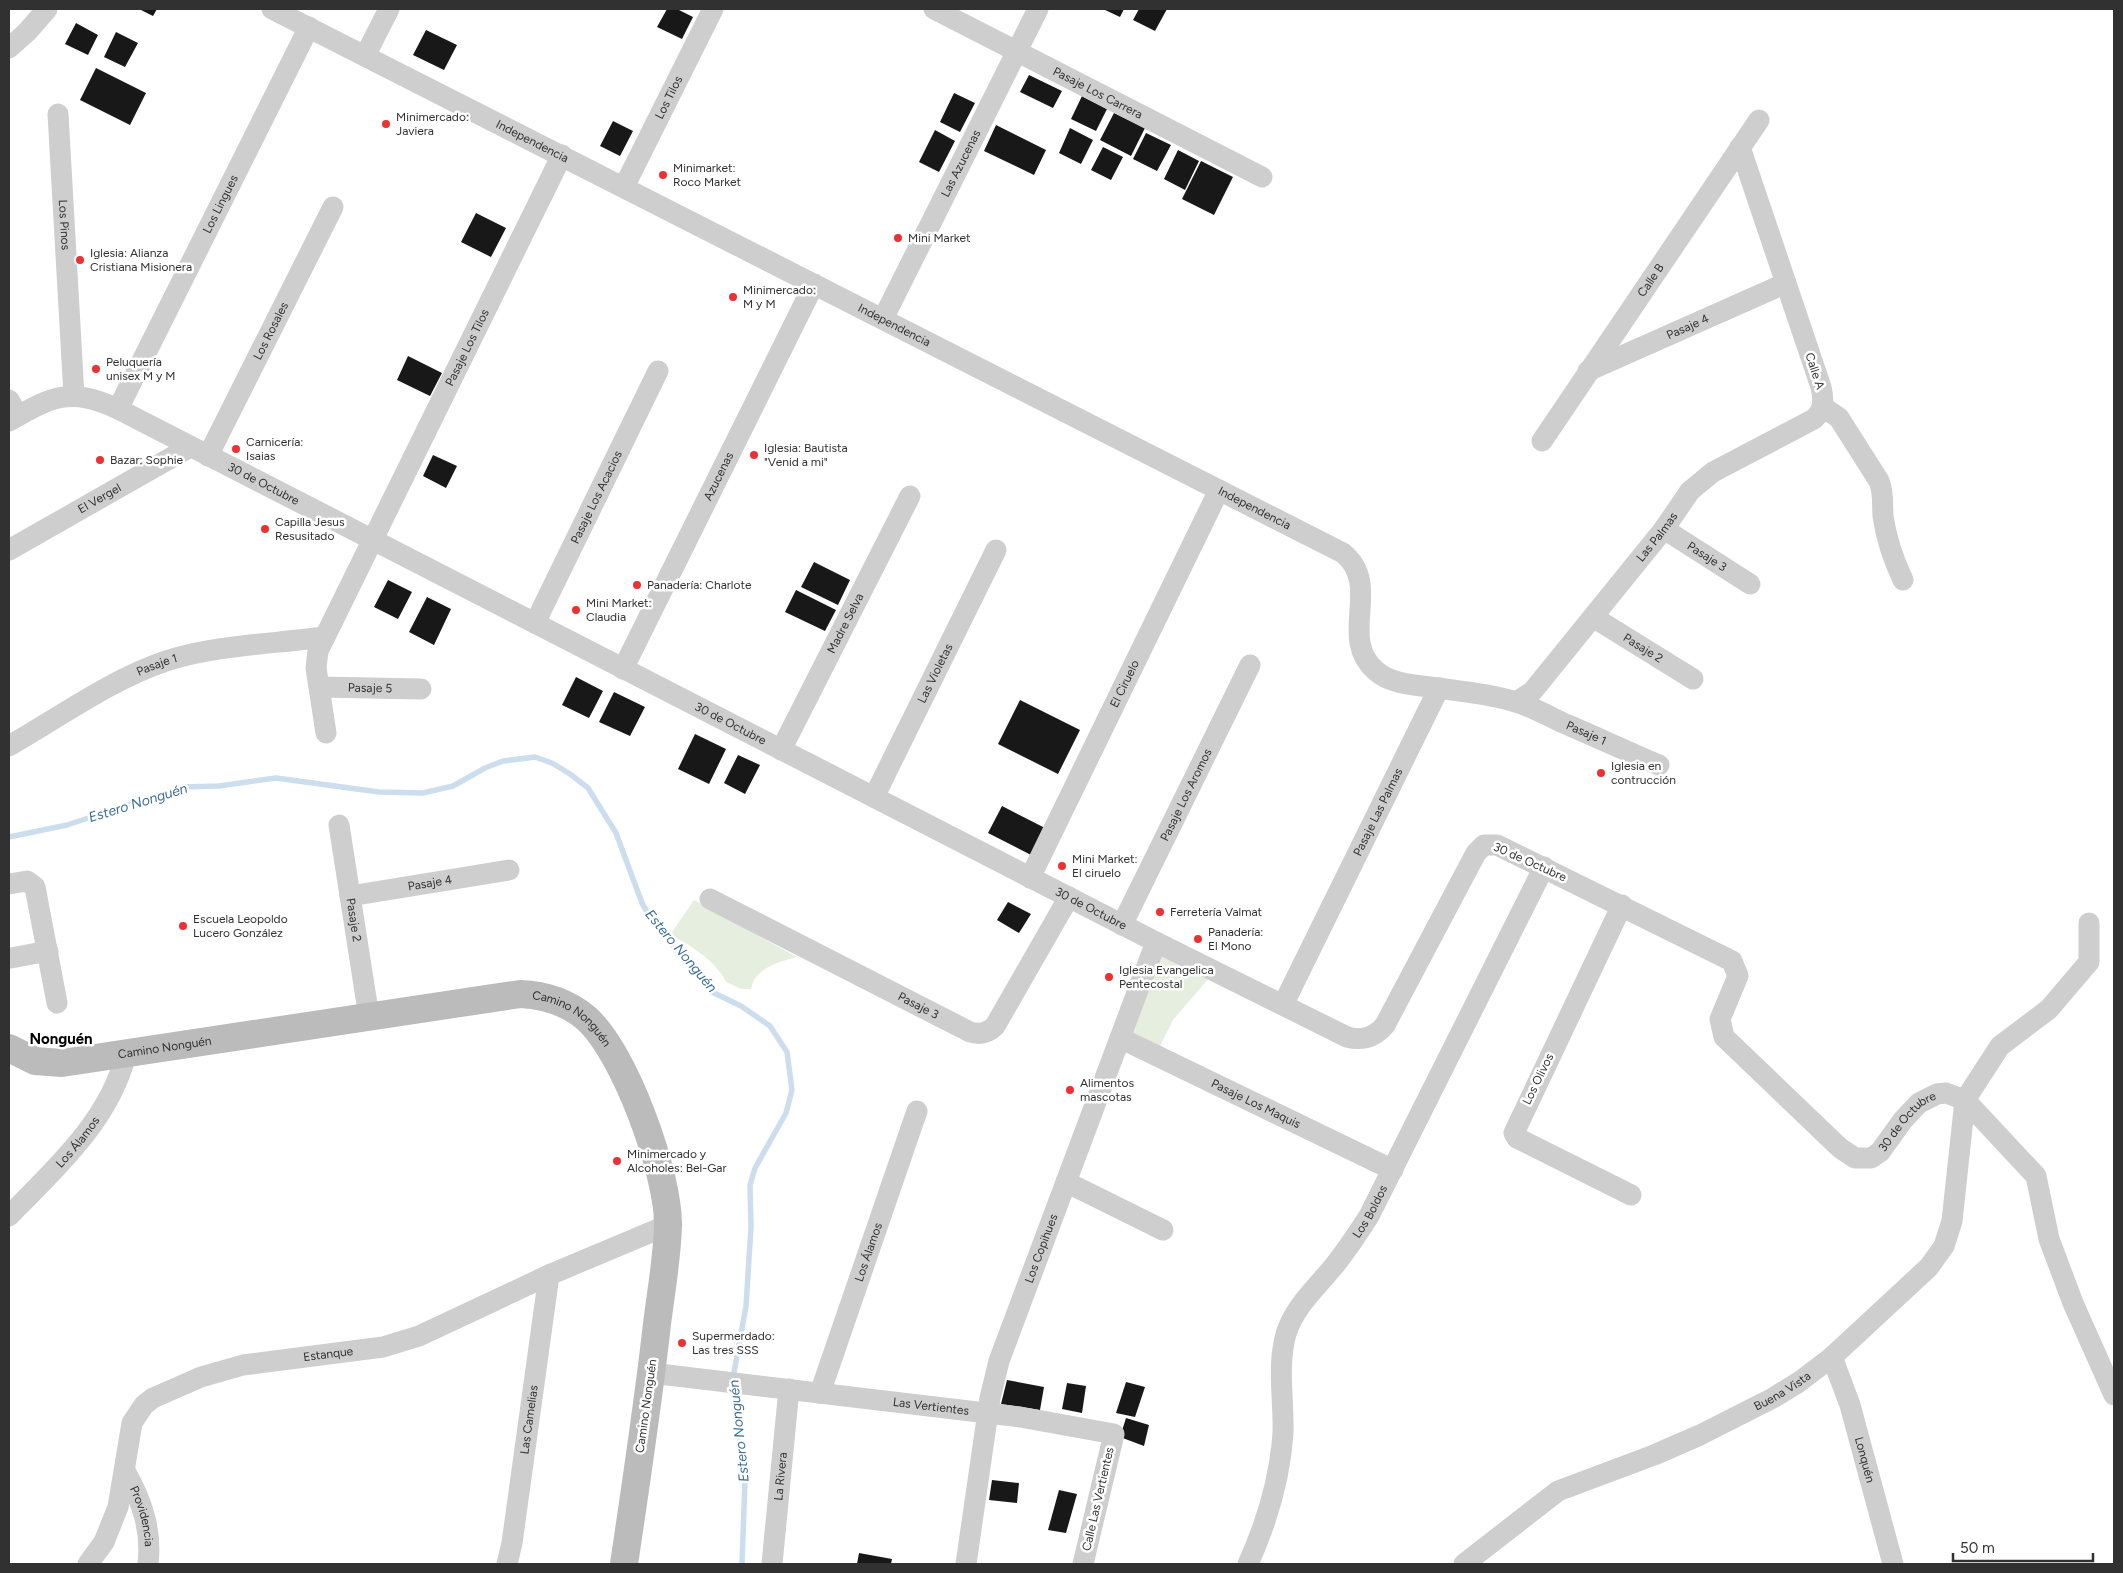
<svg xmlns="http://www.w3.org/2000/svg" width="2123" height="1573" viewBox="0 0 2123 1573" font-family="Figtree,sans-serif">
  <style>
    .green { fill: #e6eedf }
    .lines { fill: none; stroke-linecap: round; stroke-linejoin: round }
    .stream { stroke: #ccdeee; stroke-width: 5.5 }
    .building { fill: #181818 }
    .street { stroke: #cecece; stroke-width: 21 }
    .secondary { stroke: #bbb; stroke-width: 28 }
    .poi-dot { fill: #ea3133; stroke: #fff; stroke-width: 2 }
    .labels { text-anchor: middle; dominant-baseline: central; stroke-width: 5; stroke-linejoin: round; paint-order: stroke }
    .street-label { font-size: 12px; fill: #313131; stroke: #fff }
    .poi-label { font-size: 12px; fill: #313131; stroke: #fff; text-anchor: start }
    .water-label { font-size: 14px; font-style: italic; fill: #3c6e97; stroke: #fff }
    .quarter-label { font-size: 15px; font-weight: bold; fill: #000; stroke: #fff }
  </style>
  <rect width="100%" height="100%" fill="#fff"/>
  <path class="green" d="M694 900 797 957C778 962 755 968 751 989H741L726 982C717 962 690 944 670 935Z
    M1157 946 1209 978 1173 1020 1160 1046 1125 1035Z"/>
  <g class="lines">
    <path class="stream" d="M9 837 67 825 182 787 219 786 276 778 379 792 423 793 453 786 485 768 503 761 535 757 552 763 570 774 588 788 616 833 642 903 653 922 712 992 741 1006 770 1026 787 1052 792 1090 786 1113 755 1168 750 1185 751 1227 746 1306 733 1378
      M734 1387 745 1479 742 1564"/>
  </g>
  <path class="building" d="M139 9H157L153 16Z
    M667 9H677L693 17 682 39 657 27Z
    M1103 9H1124L1120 17Z
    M1139 9H1167L1155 31 1133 20Z
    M76 23 98 35 88 55 65 44Z
    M426 30 457 45 444 70 413 55Z
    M116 32 138 43 125 67 104 57Z
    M96 68 146 93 130 125 80 100Z
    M1029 75 1062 91 1053 108 1020 92Z
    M954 93 975 103 960 132 940 122Z
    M1082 96 1107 109 1096 131 1071 119Z
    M1114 113 1145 128 1131 156 1100 140Z
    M613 121 633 131 620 156 600 146Z
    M996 125 1046 150 1034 175 984 151Z
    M1070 128 1093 140 1081 164 1059 153Z
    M935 130 955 141 939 172 919 162Z
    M1146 133 1171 145 1157 171 1133 159Z
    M1103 147 1123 157 1111 180 1091 170Z
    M1178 150 1199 161 1185 190 1164 179Z
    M1201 161 1233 177 1214 215 1182 199Z
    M476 213 506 228 491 257 461 242Z
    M408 356 442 373 430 396 397 380Z
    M433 455 457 466 446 488 423 476Z
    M814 562 850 580 838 605 801 587Z
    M388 580 412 592 398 619 374 607Z
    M796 590 836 610 825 631 785 612Z
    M427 597 451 609 434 645 409 632Z
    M576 677 603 691 589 718 562 705Z
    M614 692 645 707 630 736 599 722Z
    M1020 700 1080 730 1058 774 998 744Z
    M695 734 726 749 709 784 678 769Z
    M738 755 760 765 745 794 724 783Z
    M1002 806 1045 828 1031 855 988 833Z
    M1008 902 1031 914 1019 933 997 920Z
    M1007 1380 1044 1387 1040 1410 1001 1404Z
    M1126 1382 1145 1387 1135 1417 1116 1413Z
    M1067 1383 1086 1386 1082 1413 1062 1409Z
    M1126 1418 1149 1425 1144 1446 1120 1437Z
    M992 1480 1019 1483 1017 1503 989 1500Z
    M1059 1490 1077 1494 1066 1533 1048 1530Z
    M859 1553 892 1559 891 1564H857Z"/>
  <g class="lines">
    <g class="street">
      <path id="s1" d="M272 9 1343 553C1383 586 1337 637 1376 671 1392 685 1418 685 1438 688 1463 692 1492 694 1516 702 1532 707 1547 715 1561 722 1594 736 1626 751 1659 765"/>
      <path id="s2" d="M934 9 1262 177"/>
      <path d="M9 48 27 32 47 9"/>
      <path d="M365 56 389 9"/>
      <path id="s3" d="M58 114 74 396"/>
      <path id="s4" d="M624 187 713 9"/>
      <path id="s5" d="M883 319 1038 9"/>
      <path id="s6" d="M1588 371 1786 283"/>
      <path d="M9 400 18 416"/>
      <path d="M1823 407 1839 418 1879 481C1884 493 1882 503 1883 516 1886 537 1894 561 1903 580"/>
      <path id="s7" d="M118 409 309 27"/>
      <path id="s8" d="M9 421C53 396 69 387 118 409L1156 942 1347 1037C1362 1041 1374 1038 1385 1025L1476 853 1484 845H1497L1732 961 1738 976 1720 1019 1724 1037 1840 1148 1855 1158H1871L1880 1152 1903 1120 1919 1103 1937 1094 1946 1093 1965 1100 2036 1176 2049 1239 2073 1303 2114 1395"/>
      <path id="s9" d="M1542 441 1759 120"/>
      <path id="s10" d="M208 456 333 207"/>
      <path id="s11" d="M1664 529 1750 584"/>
      <path id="s12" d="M9 550 190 447"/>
      <path id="s13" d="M1593 617 1693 679"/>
      <path id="s14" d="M535 623 658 371"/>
      <path id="s15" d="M623 669 814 284"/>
      <path id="s16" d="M319 687 421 689"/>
      <path id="s17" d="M1516 702 1532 692 1664 529 1690 491 1713 472 1814 419C1824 410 1824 400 1821 387L1740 147"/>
      <path id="s18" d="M326 733 316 668 318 651 562 155"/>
      <path id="s19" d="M9 746C58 718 112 679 166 661 216 645 272 644 324 637"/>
      <path id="s20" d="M781 750 910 496"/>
      <path id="s21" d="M874 797 996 550"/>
      <path id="s22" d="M339 825 369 1017"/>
      <path id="s23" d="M1030 878 1219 490"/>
      <path d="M9 884 27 881 35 887 57 1003"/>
      <path id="s24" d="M350 896 509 870"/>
      <path id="s25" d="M710 899 970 1032C980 1035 988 1033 995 1026L1069 897"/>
      <path d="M1622 905 1514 1133 1517 1138 1631 1195"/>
      <path id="s26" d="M1122 925 1250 665"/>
      <path d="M11 958 48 951"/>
      <path id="s27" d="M1283 1005 1439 688"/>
      <path id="s28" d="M1120 1038 1393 1170"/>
      <path d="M1066 1182 1163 1230"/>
      <path id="s29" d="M9 1216C55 1169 110 1120 126 1054"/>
      <path id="s30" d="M1832 1357 1850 1405 1893 1564"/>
      <path id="s31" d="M651 1373 1020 1417 1114 1434 1083 1564"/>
      <path id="s32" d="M820 1393 917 1111"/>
      <path id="s33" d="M125 1471C142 1501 152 1530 148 1564"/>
      <path id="s34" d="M88 1564 104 1542 118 1507 132 1423 144 1405 153 1398 201 1377 243 1365 383 1347 419 1336 549 1275 668 1225"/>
      <path id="s35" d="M507 1564 512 1543 549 1275"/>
      <path id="s36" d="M772 1564 789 1389"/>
      <path id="s37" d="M966 1564 990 1398 999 1361 1156 942"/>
      <path id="s38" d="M1248 1564C1267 1522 1280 1479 1283 1433 1284 1400 1277 1366 1286 1334 1294 1307 1317 1287 1334 1266 1347 1250 1358 1233 1369 1216L1544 867"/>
      <path id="s39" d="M1464 1564 1558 1491 1654 1455 1700 1435 1773 1398 1799 1382 1832 1357 1929 1267 1944 1246 1952 1221 1965 1100 2000 1046 2049 1009 2089 962V923"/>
    </g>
    <path class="secondary" id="s40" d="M9 1048 35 1061 62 1063 520 994C545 995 567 1002 586 1018 625 1052 669 1175 668 1226 667 1259 661 1292 657 1324 648 1404 636 1484 624 1564"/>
  </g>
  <g class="poi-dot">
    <circle cx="386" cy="124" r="5"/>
    <circle cx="663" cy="175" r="5"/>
    <circle cx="898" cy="238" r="5"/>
    <circle cx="80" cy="260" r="5"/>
    <circle cx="733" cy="297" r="5"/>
    <circle cx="96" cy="369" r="5"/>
    <circle cx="236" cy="449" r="5"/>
    <circle cx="754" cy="455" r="5"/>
    <circle cx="100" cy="460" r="5"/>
    <circle cx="265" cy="529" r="5"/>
    <circle cx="637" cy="585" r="5"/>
    <circle cx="576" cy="610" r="5"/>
    <circle cx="1601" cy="773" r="5"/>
    <circle cx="1062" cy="866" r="5"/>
    <circle cx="1160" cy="912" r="5"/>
    <circle cx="183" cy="926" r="5"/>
    <circle cx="1198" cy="939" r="5"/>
    <circle cx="1109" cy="977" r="5"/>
    <circle cx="1070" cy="1090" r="5"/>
    <circle cx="617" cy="1161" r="5"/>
    <circle cx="682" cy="1343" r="5"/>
  </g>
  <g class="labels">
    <g class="street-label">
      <text stroke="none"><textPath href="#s2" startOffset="184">Pasaje Los Carrera</textPath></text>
      <text stroke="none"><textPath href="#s4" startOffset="100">Los Tilos</textPath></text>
      <text stroke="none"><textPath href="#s1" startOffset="292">Independencia</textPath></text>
      <text stroke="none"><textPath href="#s5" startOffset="174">Las Azucenas</textPath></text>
      <text stroke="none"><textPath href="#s7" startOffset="229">Los Lingues</textPath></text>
      <text stroke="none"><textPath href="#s3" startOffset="111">Los Pinos</textPath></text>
      <text stroke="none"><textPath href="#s9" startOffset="194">Calle B</textPath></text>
      <text stroke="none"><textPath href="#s1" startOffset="698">Independencia</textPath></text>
      <text stroke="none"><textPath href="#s6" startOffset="109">Pasaje 4</textPath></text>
      <text stroke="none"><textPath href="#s10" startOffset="140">Los Rosales</textPath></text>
      <text stroke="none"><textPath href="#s18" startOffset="421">Pasaje Los Tilos</textPath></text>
      <text transform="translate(1815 371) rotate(72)">Calle A</text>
      <text stroke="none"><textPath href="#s15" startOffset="215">Azucenas</textPath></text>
      <text stroke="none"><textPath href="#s8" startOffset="280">30 de Octubre</textPath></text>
      <text stroke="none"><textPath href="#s14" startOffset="140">Pasaje Los Acacios</textPath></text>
      <text stroke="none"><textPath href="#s12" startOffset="104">El Vergel</textPath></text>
      <text stroke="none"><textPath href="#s1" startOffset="1102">Independencia</textPath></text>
      <text stroke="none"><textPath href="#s17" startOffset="218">Las Palmas</textPath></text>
      <text stroke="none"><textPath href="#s11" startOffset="51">Pasaje 3</textPath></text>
      <text stroke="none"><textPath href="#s20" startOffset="142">Madre Selva</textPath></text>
      <text stroke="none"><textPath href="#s13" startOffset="59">Pasaje 2</textPath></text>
      <text stroke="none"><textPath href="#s19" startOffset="169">Pasaje 1</textPath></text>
      <text stroke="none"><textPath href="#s21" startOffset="138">Las Violetas</textPath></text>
      <text stroke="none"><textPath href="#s23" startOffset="216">El Ciruelo</textPath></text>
      <text stroke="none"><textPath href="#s16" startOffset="51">Pasaje 5</textPath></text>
      <text stroke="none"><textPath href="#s8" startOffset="805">30 de Octubre</textPath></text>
      <text stroke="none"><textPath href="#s1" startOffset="1551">Pasaje 1</textPath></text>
      <text stroke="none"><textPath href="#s26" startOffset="145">Pasaje Los Aromos</textPath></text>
      <text stroke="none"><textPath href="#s27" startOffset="215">Pasaje Las Palmas</textPath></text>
      <text transform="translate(1530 862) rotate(24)">30 de Octubre</text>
      <text stroke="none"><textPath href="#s24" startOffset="81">Pasaje 4</textPath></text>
      <text stroke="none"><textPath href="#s8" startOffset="1210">30 de Octubre</textPath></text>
      <text stroke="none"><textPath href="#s22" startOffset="96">Pasaje 2</textPath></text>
      <text stroke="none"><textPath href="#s25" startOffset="234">Pasaje 3</textPath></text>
      <text stroke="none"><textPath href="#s40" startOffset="579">Camino Nonguén</textPath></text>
      <text stroke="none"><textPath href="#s40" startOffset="160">Camino Nonguén</textPath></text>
      <text transform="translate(1538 1079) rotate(-64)">Los Olivos</text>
      <text stroke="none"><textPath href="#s28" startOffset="151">Pasaje Los Maquis</textPath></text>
      <text stroke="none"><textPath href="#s8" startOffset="2348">30 de Octubre</textPath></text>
      <text stroke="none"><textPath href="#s29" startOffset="101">Los Álamos</textPath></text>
      <text stroke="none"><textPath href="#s38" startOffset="385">Los Boldos</textPath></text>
      <text stroke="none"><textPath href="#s37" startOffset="326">Los Copihues</textPath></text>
      <text stroke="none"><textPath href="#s32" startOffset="149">Los Álamos</textPath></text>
      <text stroke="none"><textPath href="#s34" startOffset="365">Estanque</textPath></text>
      <text stroke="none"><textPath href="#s39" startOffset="365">Buena Vista</textPath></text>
      <text transform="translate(646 1406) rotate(-82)">Camino Nonguén</text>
      <text stroke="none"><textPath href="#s31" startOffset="282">Las Vertientes</textPath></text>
      <text stroke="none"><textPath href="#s35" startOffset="146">Las Camelias</textPath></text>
      <text stroke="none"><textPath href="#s30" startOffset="108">Lonquén</textPath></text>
      <text stroke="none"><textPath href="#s36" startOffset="88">La Rivera</textPath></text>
      <text transform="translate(1098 1499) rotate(-77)">Calle Las Vertientes</text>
      <text stroke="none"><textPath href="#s33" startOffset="49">Providencia</textPath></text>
    </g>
    <g class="poi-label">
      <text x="396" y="117">Minimercado:<tspan x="396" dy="14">Javiera</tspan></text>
      <text x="673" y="168">Minimarket:<tspan x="673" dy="14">Roco Market</tspan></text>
      <text x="908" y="238">Mini Market</text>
      <text x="90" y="253">Iglesia: Alianza<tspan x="90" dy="14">Cristiana Misionera</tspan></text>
      <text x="743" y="290">Minimercado:<tspan x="743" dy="14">M y M</tspan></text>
      <text x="106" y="362">Peluquería<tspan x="106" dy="14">unisex M y M</tspan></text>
      <text x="246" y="442">Carnicería:<tspan x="246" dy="14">Isaias</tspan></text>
      <text x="764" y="448">Iglesia: Bautista<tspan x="764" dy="14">"Venid a mi"</tspan></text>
      <text x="110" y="460">Bazar: Sophie</text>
      <text x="275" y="522">Capilla Jesus<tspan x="275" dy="14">Resusitado</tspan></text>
      <text x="647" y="585">Panadería: Charlote</text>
      <text x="586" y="603">Mini Market:<tspan x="586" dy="14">Claudia</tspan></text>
      <text x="1611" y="766">Iglesia en<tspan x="1611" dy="14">contrucción</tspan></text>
      <text x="1072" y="859">Mini Market:<tspan x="1072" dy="14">El ciruelo</tspan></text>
      <text x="1170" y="912">Ferretería Valmat</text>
      <text x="193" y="919">Escuela Leopoldo<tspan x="193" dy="14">Lucero González</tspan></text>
      <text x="1208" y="932">Panadería:<tspan x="1208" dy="14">El Mono</tspan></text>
      <text x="1119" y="970">Iglesia Evangelica<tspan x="1119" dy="14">Pentecostal</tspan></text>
      <text x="1080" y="1083">Alimentos<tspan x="1080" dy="14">mascotas</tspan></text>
      <text x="627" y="1154">Minimercado y<tspan x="627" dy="14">Alcoholes: Bel-Gar</tspan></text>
      <text x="692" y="1336">Supermerdado:<tspan x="692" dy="14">Las tres SSS</tspan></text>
    </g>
    <g class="water-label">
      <text transform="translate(138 803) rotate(-17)">Estero Nonguén</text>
      <text transform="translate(681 951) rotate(50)">Estero Nonguén</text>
      <text transform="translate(739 1431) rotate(-96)">Estero Nonguén</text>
    </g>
    <g class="quarter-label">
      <text x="61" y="1039">Nonguén</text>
    </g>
  </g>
  <rect width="2123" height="1573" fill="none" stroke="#313131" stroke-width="20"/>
  <path d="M1953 1553v8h140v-8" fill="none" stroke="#313131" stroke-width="2.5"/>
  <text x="1960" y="1553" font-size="15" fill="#313131" stroke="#ffffff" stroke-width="4" paint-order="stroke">50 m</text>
</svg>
